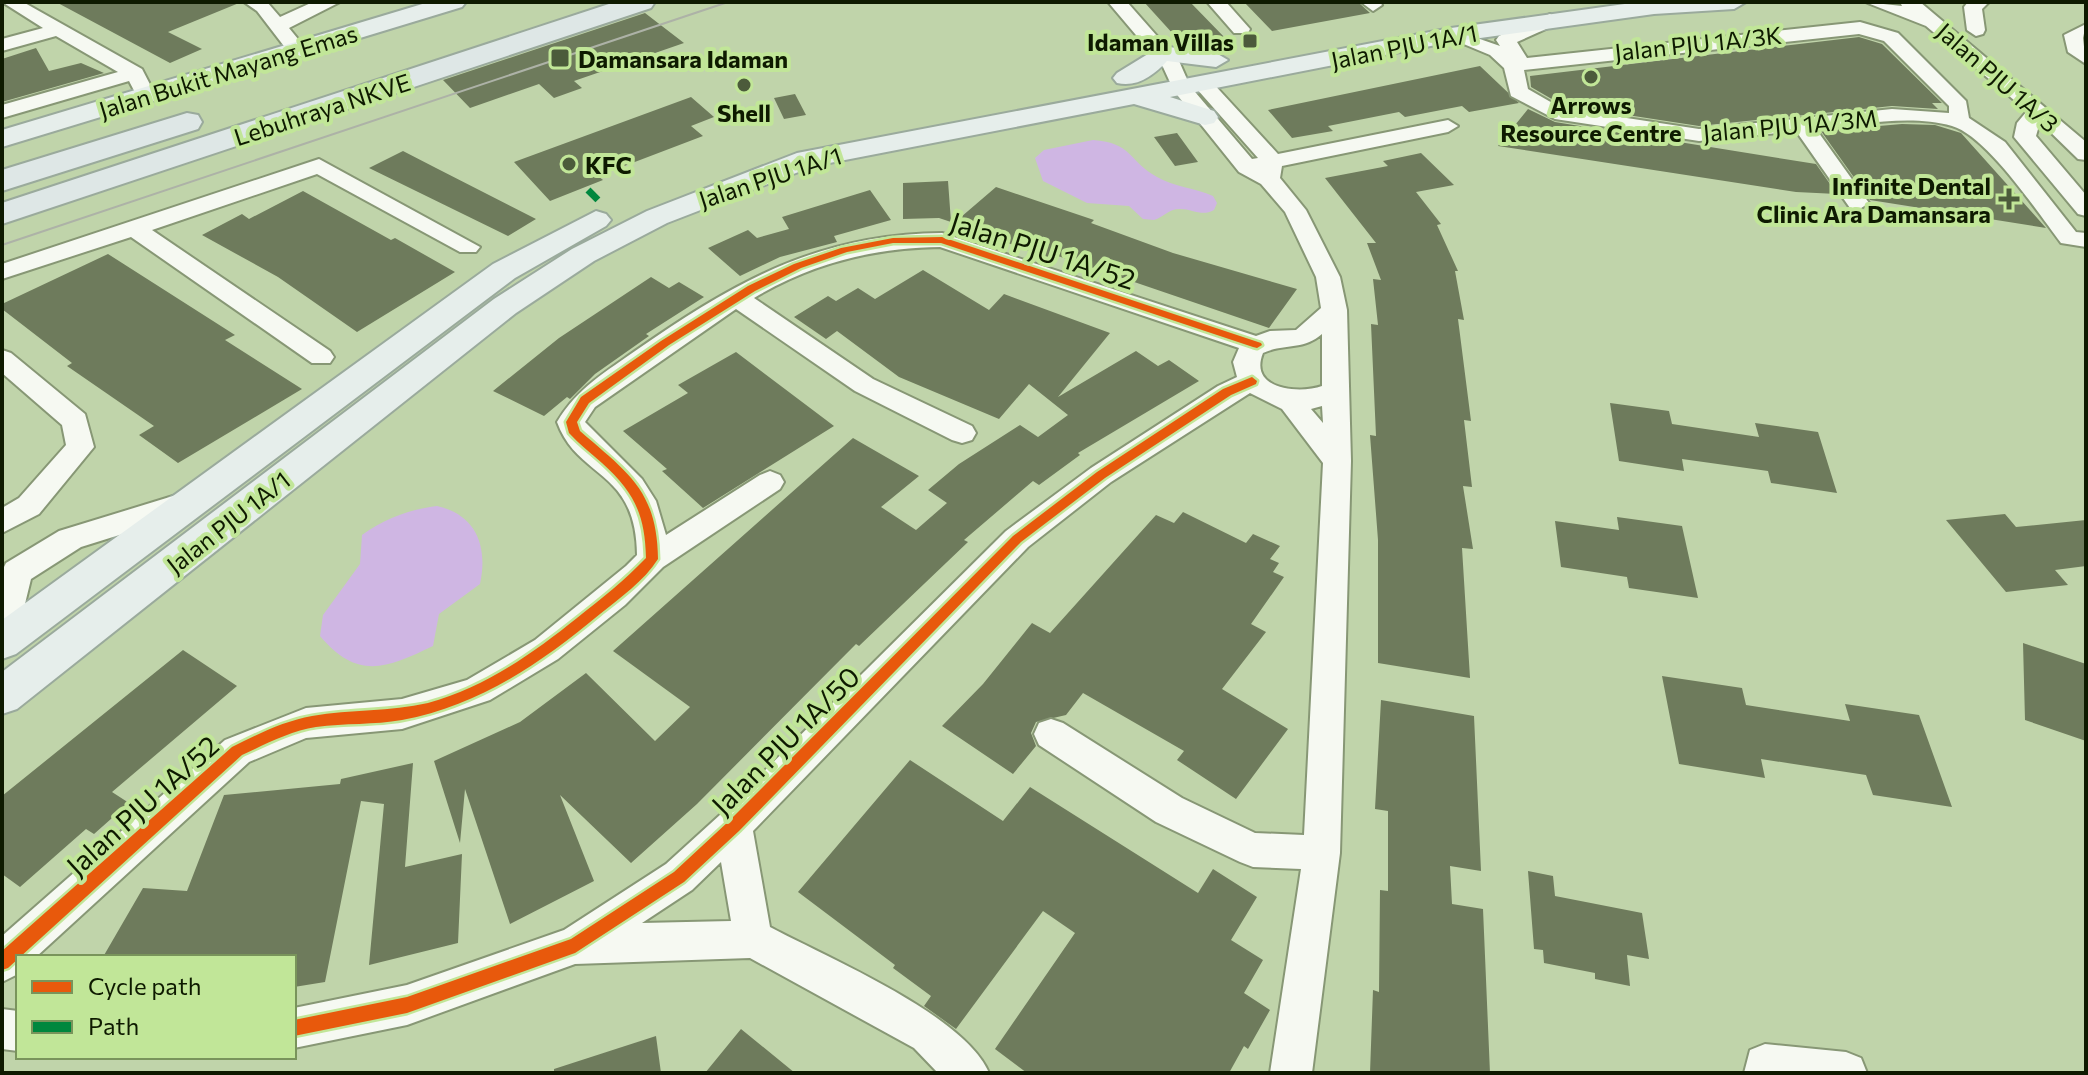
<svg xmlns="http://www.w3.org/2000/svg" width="2088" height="1075" viewBox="0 0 2088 1075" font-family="Commissioner,sans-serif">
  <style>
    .water { fill: #cfb6e3 }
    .building { fill: #6e7b5c }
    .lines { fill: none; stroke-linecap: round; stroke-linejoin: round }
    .minor-casing { stroke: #879775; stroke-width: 4 }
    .major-casing { stroke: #9aaa9c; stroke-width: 4 }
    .highway-casing { stroke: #9aaa9c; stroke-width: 4 }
    .minor { fill: #f6f9f2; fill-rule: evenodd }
    .major { fill: #e6eeeb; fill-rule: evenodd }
    .highway { fill: #dee7e6; fill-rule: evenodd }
    .tram { stroke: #adb2a7; stroke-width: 2 }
    .quiet { stroke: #00873e; stroke-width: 7; stroke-dasharray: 14 7; stroke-linecap: butt }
    .cycleway-casing { stroke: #c1e698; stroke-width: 5 }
    .cycleway { fill: #e8590c; fill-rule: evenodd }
    .poi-dot { fill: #4c5b3b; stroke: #c1e698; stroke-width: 3 }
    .labels { text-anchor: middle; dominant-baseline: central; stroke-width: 8; stroke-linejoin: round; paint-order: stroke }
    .far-poi-label { font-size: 24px; font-weight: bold; fill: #0e1a00; stroke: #c1e698; text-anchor: end }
    .far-street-label { font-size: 24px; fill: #0e1a00; stroke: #c1e698 }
    .street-label { font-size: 28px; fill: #0e1a00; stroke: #c1e698 }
  </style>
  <rect width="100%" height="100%" fill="#c0d4aa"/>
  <path class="water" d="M1093 140C1133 143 1127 160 1157 177 1174 187 1195 188 1213 196L1217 203 1214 210C1202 217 1193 209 1180 209 1168 209 1164 217 1154 220L1143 219 1129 206 1087 203 1043 181 1035 158 1044 150Z
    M437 506C477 515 488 547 480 584L439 614 433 646C387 668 358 681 320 636L323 615 360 564 362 535C386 518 408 510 437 506Z"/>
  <path class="building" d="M56 2H239V3L168 32 202 49 170 63Z
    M1144 2H1190L1227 40 1184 46Z
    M1244 2H1358L1370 13 1272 31Z
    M645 13 684 43 574 81 582 88 554 98 539 84 470 108 443 80Z
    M1859 37 1882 44 1942 103H1932L1938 109 1892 106 1699 126 1562 105 1531 87 1530 76Z
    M36 48 49 71 81 63 104 73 2 102V59Z
    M1480 66 1519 103 1469 112 1462 106 1405 117 1399 112 1328 126 1333 131 1292 138 1268 110Z
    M795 94 806 115 784 119 774 98Z
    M691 97 714 117 691 126 703 136 598 176 603 180 550 201 514 162Z
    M1528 109 1555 122 1816 164 1837 194 1796 192 1498 146Z
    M1902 124 1935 125 1961 133 2046 228 1870 200 1821 131Z
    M1177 133 1198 162 1175 166 1154 137Z
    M403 151 436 168 536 219 508 236 369 168Z
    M1421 153 1454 185 1416 192 1441 224 1437 225 1458 271H1455L1464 320 1458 319 1471 421 1464 420 1472 487 1463 486 1473 549 1462 548 1470 678 1378 663V540L1370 435 1376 436 1371 324 1378 325 1373 279 1381 280 1367 243H1376L1325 178 1388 166 1383 161Z
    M948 181 951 222 939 218 903 219V183Z
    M996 187 1094 220 1091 223 1173 253 1297 289 1269 328 1058 256 1054 260 954 223Z
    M870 190 891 220 834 236 837 242 780 257 740 276 708 248 748 230 757 238 789 229 782 217Z
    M303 191 391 240 395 238 455 272 357 332 278 277 202 235 242 214 249 219Z
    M108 254 235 335 225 340 302 389 178 463 139 435 154 426 67 366 72 363 2 309V304Z
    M923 270 989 310 1004 294 1110 333 1058 397 1136 351 1158 366 1169 360 1199 381 1078 453 1080 455 1039 485 1033 481 964 540 968 542 859 646 856 644 697 804 631 863 560 795 594 881 510 924 465 789 460 843 434 761 520 722 586 673 655 741 690 707 613 651 853 438 919 476 881 507 916 530 947 503 928 490 959 464 1020 425 1038 437 1068 415 1029 384 999 419 899 377 837 331 826 339 794 317 828 296 836 301 858 288 875 299Z
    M651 277 669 288 679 282 704 297 646 334 649 336 595 374 570 399 567 397 544 416 493 391 559 338Z
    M736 352 834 426 703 508 662 471 667 469 623 431 688 393 678 385Z
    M1610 403 1669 411 1672 424 1759 437 1755 423 1818 432 1837 493 1771 483 1768 471 1682 459 1684 471 1619 461Z
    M1183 512 1246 543 1253 534 1280 546 1270 559 1279 563 1273 572 1284 577 1251 624 1266 632 1222 689 1288 729 1236 799 1177 760 1184 751 1083 693 1066 715 1036 722 1031 733 1036 746 1013 774 942 726 983 684 1032 623 1050 633 1156 515 1174 523Z
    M2005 514 2016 527 2086 520V566L2055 570 2068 585 2006 592 1946 520Z
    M1617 517 1682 526 1698 598 1629 588 1627 577 1561 567 1555 521 1619 530Z
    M2023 643 2086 664V741L2025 720Z
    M183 650 237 686 112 792 129 803 94 834 86 829 20 887 2 874V796Z
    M1662 676 1742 688 1746 705 1850 721 1845 704 1919 715 1952 807 1873 795 1866 775 1761 759 1765 778 1679 764Z
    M1381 700 1474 716 1481 871 1450 866 1452 904 1483 909 1490 1073H1370L1373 990 1379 992 1380 890 1388 891V811L1375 809Z
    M910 760 1003 821 1030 787 1198 893 1213 869 1257 897 1231 940 1263 960 1244 993 1270 1010 1248 1049 1244 1046 1229 1073H1027L995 1049 1075 933 1043 911 956 1029 924 1006 931 996 893 968 895 965 798 892Z
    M413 763 405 867 462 854 458 943 369 965 384 804 361 801 325 982 294 987V957H103L143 888 187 891 224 795 340 784 341 779Z
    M1528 871 1553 876 1555 896 1642 913 1649 959 1627 955 1630 986 1595 979V973L1544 963 1543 950 1534 949Z
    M741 1029 795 1073H705Z
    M656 1036 661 1073H554V1069Z"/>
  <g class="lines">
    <g class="minor-casing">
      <path id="minor" d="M2 2H23L142 69 156 96 146 102 139 100 129 81 2 118V105L118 72 56 36 2 51V39L43 28Z
        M244 2H267L280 17 313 2H340L289 28 307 50 297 56 290 54 257 11Z
        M1108 2H1127L1179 61 1190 86 1252 159 1258 158 1196 88 1193 84 1196 80H1210L1278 154 1448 120 1458 126 1448 132 1282 166 1280 178 1306 210 1340 277 1347 310 1351 461 1340 853 1312 1073H1270L1301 869 1253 867 1240 862 1156 822 1039 745 1034 734 1039 723 1051 719 1063 723 1182 798 1255 833 1304 835 1323 463 1282 409 1250 393 1111 482 1028 547 753 831 770 927C828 958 965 1015 989 1073H938L914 1048 750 958 575 964 407 1025 294 1048V1008L407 985 564 930 666 864 721 814 1006 531 1091 468 1218 386 1237 377 1233 362 1239 348 940 247C873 248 812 263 754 298L873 379 972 426 976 433 972 440 962 443 952 440 855 391 736 309 595 407 585 422 642 479 656 501 666 535 760 475 770 471 780 475 784 482 780 489 663 567 625 605 558 659 490 700 402 729 306 738 249 762 36 957H18V974L2 982V936L225 740 306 708 402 699 467 680 535 640 626 566 637 555C636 468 578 480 557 422 577 388 607 371 638 349 736 281 819 234 942 233L1256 336 1270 331 1296 330 1321 308 1316 277 1285 212 1261 184 1239 172 1174 91 1163 67ZM1322 334V386C1300 394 1248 390 1263 353 1284 343 1303 351 1322 334ZM1322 406 1323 423 1311 409ZM721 862 731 921 642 923 692 890Z
        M1207 2H1226L1250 29 1248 33H1234Z
        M1361 2H1380L1382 5 1373 11Z
        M1865 2 1902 6 1900 2H1920L2086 142V160L2078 159 2040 122 2036 136 2086 195V216L2078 214 2014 137 2017 123 2027 111 1926 26Z
        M1968 2H1989L1982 9 1985 30 1983 34 1976 36 1967 30 1964 7Z
        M1550 14 1559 20 1557 24 1517 42 1527 58 1860 22 1898 33 1966 101 1969 118 2005 142 2076 232 2086 233V247L2061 243C2038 213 1987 136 1952 126 1910 114 1858 125 1816 129L1869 203 1858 210 1850 208 1796 131 1699 141 1555 119 1511 96 1504 68 1490 55 1442 35 1451 29 1500 46 1496 40 1499 36ZM1859 34 1884 41 1949 106V113L1892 109 1699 129 1561 108 1528 89 1524 70Z
        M2086 24 2083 38 2086 64 2068 52 2064 35Z
        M319 159 480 247 476 252H460L317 174 152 230 330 351 334 357 330 363H312L131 237 2 279V264Z
        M2 350 11 353 85 414 94 447 39 514 2 533V508L19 498 66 445 62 425 2 373Z
        M186 492 196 495 201 503 196 511 81 547 31 579 23 612 33 630 28 639 17 643 6 639 2 633V571L6 563 59 531Z
        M2 1009 18 1011V1051L2 1049Z
        M1765 1044 1846 1052 1861 1058 1867 1073H1744L1750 1050Z"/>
    </g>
    <g class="major-casing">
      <path id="major" d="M429 2H466L462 7 2 147V130Z
        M1639 2H1746L1734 9 1654 14 1451 42 1170 97 1214 111 1218 117 1214 123 1205 125 1134 104 814 166 667 223 594 261 516 313 17 709 2 714V672L494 299 572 249 647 211 797 153 1451 28Z
        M1161 46 1216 53 1228 60 1216 67 1167 61C1154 75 1137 88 1117 83L1113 78 1117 73Z
        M596 211 606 214 611 220 606 226 515 278 16 654 2 659V620L493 264Z"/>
    </g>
    <g class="highway-casing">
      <path id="highway" d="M615 2H655L651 8 2 224V203Z
        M187 113 198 115 202 122 198 129 2 191V170Z"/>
    </g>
    <use href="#minor" class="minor"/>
    <use href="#major" class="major"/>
    <use href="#highway" class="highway"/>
    <path class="tram" d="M2 245 728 2"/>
    <path class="quiet" d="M588 190 602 204"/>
    <g class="cycleway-casing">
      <path id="cycleway" d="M942 237 1261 343 1262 345 1257 348 1253 347 941 243H893L847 252 801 268 755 291 669 345 589 403 577 422 580 431C628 473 657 490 658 559 644 581 620 598 600 614 541 663 479 706 402 720 374 725 345 723 316 727 290 731 266 744 242 755L8 968 2 970V951L232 747C258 734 284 721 312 716 351 709 390 712 428 703 484 688 532 654 577 618 601 599 625 580 646 558 645 514 634 492 602 463 591 453 579 444 569 433L566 422 581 397 661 341 748 286 794 264 841 248 893 238Z
        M1252 377 1257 381 1256 384 1231 395 1105 478 1021 542 739 831 684 882 575 953 407 1013 294 1036V1020L407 997 571 939 674 872 729 821 1013 536 1097 472 1223 389Z"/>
    </g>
    <use href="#cycleway" class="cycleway"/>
  </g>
  <g class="poi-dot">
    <rect x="1242" y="33" width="16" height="16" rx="4"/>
    <rect x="550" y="48" width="20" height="20" rx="4"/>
    <circle cx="1591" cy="77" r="8"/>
    <circle cx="744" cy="85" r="8"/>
    <circle cx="569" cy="164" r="8"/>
    <path d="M2005 187h8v8h8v8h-8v8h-8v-8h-8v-8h8z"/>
  </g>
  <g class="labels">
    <g class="far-poi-label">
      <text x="1234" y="41">Idaman Villas</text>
      <text x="578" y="58" text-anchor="start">Damansara Idaman</text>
      <text x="1591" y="104" text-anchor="middle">Arrows<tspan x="1591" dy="28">Resource Centre</tspan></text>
      <text x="744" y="112" text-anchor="middle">Shell</text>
      <text x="585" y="164" text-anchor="start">KFC</text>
      <text x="1991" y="185">Infinite Dental<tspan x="1991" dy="28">Clinic Ara Damansara</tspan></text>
    </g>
    <g class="far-street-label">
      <text transform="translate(1698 43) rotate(-6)">Jalan PJU 1A/3K</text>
      <text transform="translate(1404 46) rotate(-11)">Jalan PJU 1A/1</text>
      <text transform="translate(228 71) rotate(-17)">Jalan Bukit Mayang Emas</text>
      <text transform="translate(1998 77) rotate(41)">Jalan PJU 1A/3</text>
      <text transform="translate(322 109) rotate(-18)">Lebuhraya NKVE</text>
      <text transform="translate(1790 125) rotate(-5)">Jalan PJU 1A/3M</text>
      <text transform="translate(770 177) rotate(-18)">Jalan PJU 1A/1</text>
      <text transform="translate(228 522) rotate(-38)">Jalan PJU 1A/1</text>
    </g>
    <g class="street-label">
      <text transform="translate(1043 250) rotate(18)">Jalan PJU 1A/52</text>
      <text transform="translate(785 740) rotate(-45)">Jalan PJU 1A/50</text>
      <text transform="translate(142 805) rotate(-42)">Jalan PJU 1A/52</text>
    </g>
  </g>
  <rect width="2088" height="1075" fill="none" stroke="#0e1a00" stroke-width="8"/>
  <rect x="16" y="955" width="280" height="104" fill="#c1e698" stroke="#79945b" stroke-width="2"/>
  <rect x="32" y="981" width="40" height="12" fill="#e8590c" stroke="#79945b" stroke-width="2"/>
  <text x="88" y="995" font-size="24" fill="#0e1a00">Cycle path</text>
  <rect x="32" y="1021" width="40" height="12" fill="#00873e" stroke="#79945b" stroke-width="2"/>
  <text x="88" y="1035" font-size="24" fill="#0e1a00">Path</text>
</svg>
